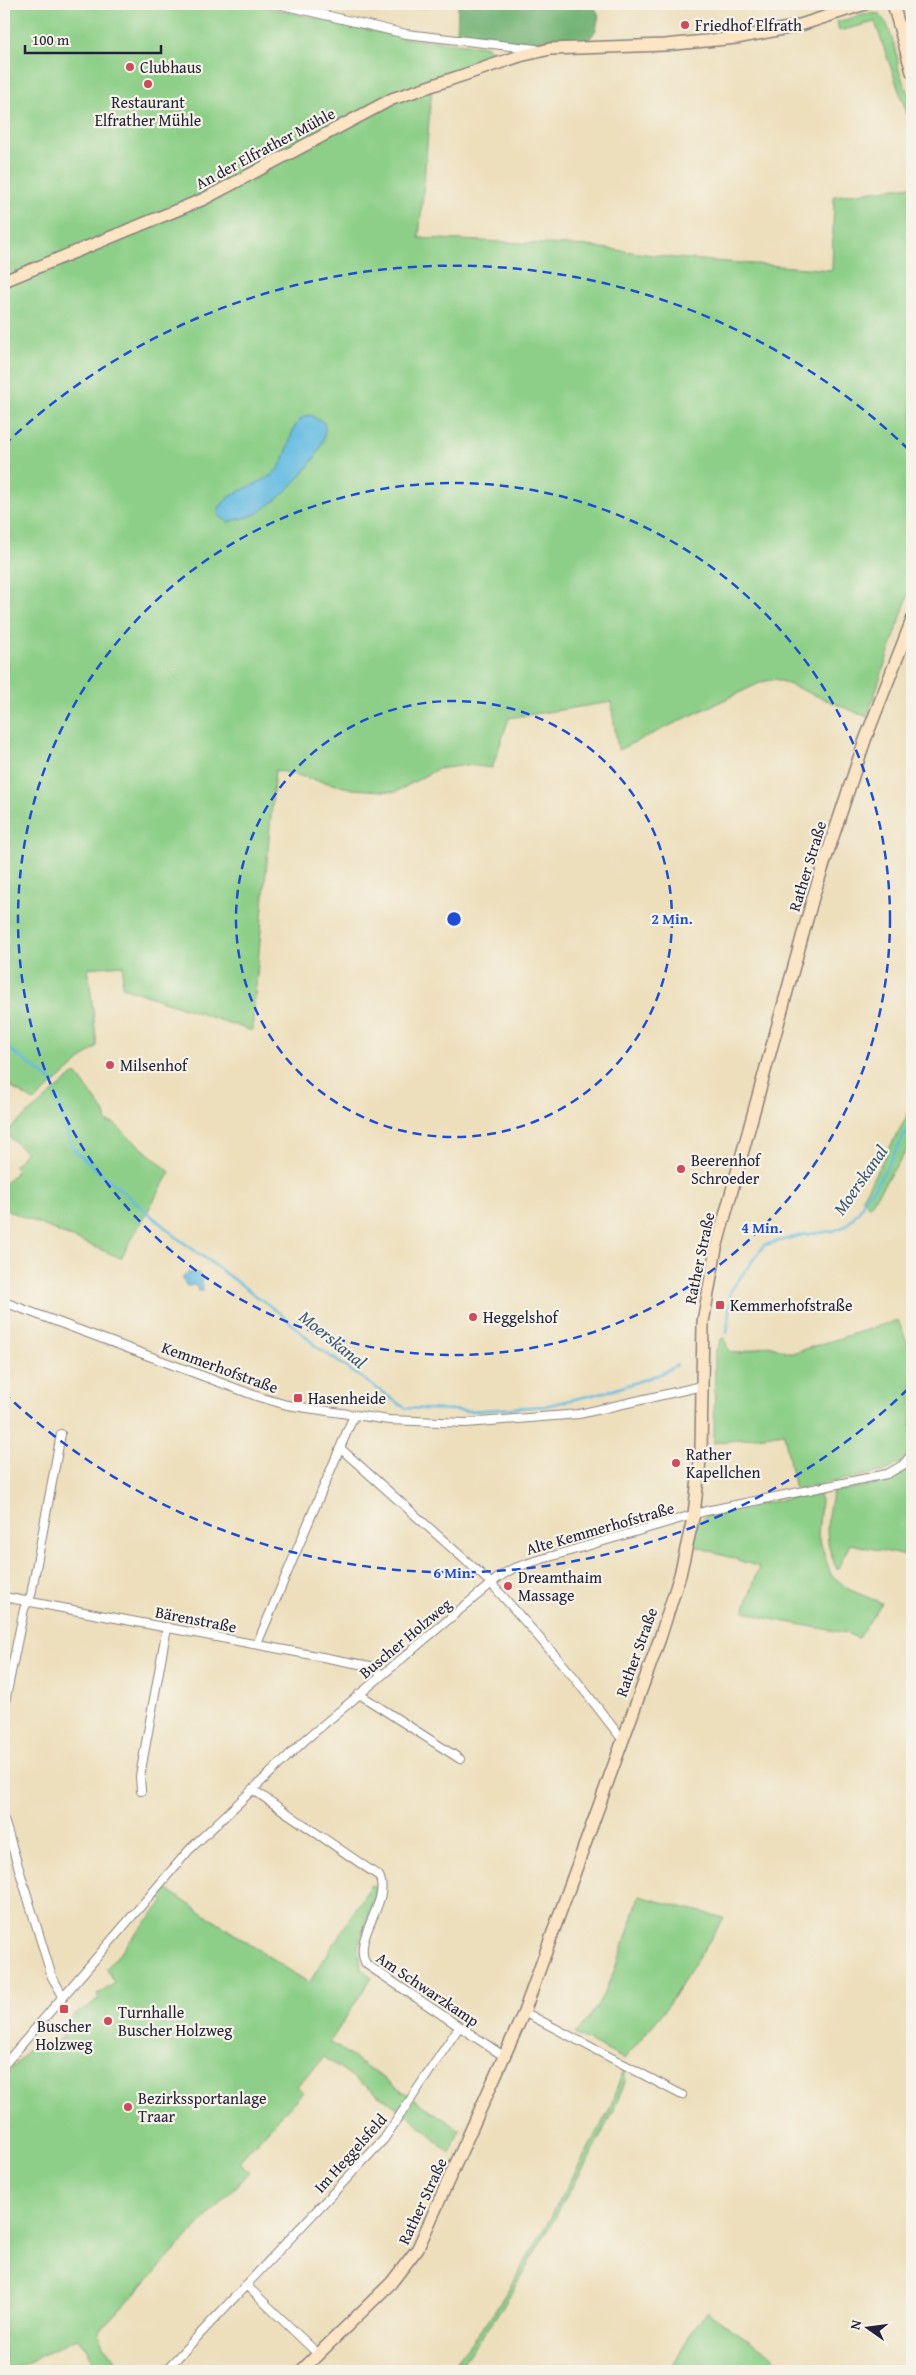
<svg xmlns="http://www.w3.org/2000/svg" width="916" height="2375" viewBox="0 0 916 2375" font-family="'Gentium Book Plus',serif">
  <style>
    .green { fill: #8dcf88; stroke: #587862 }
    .forest { fill: #72b274; stroke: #4a6a58 }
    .water { fill: #65bce2; stroke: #446f8e }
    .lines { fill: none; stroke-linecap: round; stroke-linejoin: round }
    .stream { stroke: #65bce2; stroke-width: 2.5 }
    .street-casing { stroke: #88807c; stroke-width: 10 }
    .secondary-casing { stroke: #88807c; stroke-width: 14 }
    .street { stroke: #fff; stroke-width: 8 }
    .secondary { stroke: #fce5c4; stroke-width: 11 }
    .ring { fill: none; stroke: #1d4ed8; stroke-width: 2.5; stroke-dasharray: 9 6 }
    .poi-dot { fill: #d1495b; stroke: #f7f3e8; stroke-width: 2 }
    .labels { text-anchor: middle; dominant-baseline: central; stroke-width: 4.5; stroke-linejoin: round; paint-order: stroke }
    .poi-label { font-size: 16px; fill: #22223b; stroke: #f7f3e8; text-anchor: start }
    .street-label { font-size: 16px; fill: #22223b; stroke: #f7f3e8 }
    .water-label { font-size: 18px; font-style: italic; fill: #395875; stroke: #f7f3e8 }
    .centre { fill: #1d4ed8; stroke: #f7f3e8; stroke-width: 2.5 }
    .ring-label { font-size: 15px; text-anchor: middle; font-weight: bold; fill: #1d4ed8; stroke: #f7f3e8; stroke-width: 4.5; stroke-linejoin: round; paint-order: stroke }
  </style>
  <rect width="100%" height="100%" fill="#f7f3e8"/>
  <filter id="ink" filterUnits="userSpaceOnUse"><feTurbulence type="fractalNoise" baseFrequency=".02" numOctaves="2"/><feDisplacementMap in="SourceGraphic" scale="10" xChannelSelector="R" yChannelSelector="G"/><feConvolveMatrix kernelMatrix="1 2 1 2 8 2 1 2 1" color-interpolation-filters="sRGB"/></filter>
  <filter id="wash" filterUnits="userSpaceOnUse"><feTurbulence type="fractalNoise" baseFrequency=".0096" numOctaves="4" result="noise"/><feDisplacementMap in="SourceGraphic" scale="20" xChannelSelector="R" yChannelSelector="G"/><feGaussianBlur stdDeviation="1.12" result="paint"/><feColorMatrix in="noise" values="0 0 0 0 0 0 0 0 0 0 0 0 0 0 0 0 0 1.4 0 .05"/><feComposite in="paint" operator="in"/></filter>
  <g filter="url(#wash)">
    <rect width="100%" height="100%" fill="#eddfbc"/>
    <path class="green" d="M4 4H262V6L404 38 485 46 491 49 493 55 489 62 432 87 419 238 587 246 675 258 832 270 834 196 912 186V584L867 717 776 679 762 682 618 750 611 702 509 718 492 768 468 765 437 769 396 792 353 789 275 770 252 1031 122 987 123 965 88 968 97 1046 34 1101 4 1083Z
      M869 13 879 14 887 24 896 50 899 71 912 102V128L875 22 839 31 837 22Z
      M76 1073 105 1113 107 1123H113L170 1172 121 1258 4 1209V1184L18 1170 14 1166 26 1152 5 1133Z
      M912 1107V1142L869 1207 862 1198Z
      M898 1320 912 1355 911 1449 900 1463 886 1471 795 1490 784 1433 714 1443 715 1353 721 1339 725 1338 727 1347 732 1352 740 1353 769 1345 792 1353Z
      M912 1464V1557L850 1544 837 1570C824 1541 825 1522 833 1492 855 1487 901 1485 912 1464Z
      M818 1493 821 1500 818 1536 831 1575 850 1590 882 1603 858 1638 846 1633 765 1618 744 1611 759 1567 692 1545 698 1523 708 1514Z
      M371 1885 377 1888 358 1947 361 1965 360 1968 372 1977 330 2042 460 2130 450 2153 409 2116 324 2057 297 2086 303 2092 239 2161 249 2172 98 2333 103 2345 125 2371H98L87 2349 77 2338 10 2371H4V2078L35 2042 39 2049 64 2038 60 2029 62 2024 99 1999 97 1995 115 1983 106 1969 164 1901 158 1897 166 1889 309 1983Z
      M639 1896 724 1918 662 2014 624 2059 575 2034C607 2005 627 1937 639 1896Z
      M624 2067 626 2080 615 2107 591 2155 503 2307 458 2369 462 2371H449L495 2311 534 2247 609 2111Z
      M708 2310 712 2316 767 2352 787 2371H670L694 2328Z"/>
    <path class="forest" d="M458 4H592L599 15 596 30 588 41 544 45 457 35Z"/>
    <path class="water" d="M310 415 324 423C332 452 281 499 258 513 249 518 238 519 228 522L219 516 218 510C230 488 261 487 278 469 291 454 288 418 310 415Z
      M187 1273H198L202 1278 203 1291H198L196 1285 187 1286 182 1279Z"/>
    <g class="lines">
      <path class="stream" d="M4 1045 52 1081
        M56 1095 70 1143 75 1151 180 1240 281 1314 317 1347 405 1408 469 1411 545 1406 613 1390 660 1374 677 1365
        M727 1333 731 1290 764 1245 802 1235 833 1231 846 1226 859 1211 867 1195 875 1187 912 1122"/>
    </g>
  </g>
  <g filter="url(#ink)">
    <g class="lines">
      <g class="street-casing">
        <path id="street" d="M278 4 406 34 536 49
          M4 1302 259 1397 287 1405 389 1420 466 1423 579 1414 702 1386
          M340 1448 491 1583 573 1676 622 1739
          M4 1597 370 1666 381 1674
          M257 1644 354 1415
          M359 1694 460 1759
          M4 1707 24 1609 31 1595 61 1434
          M252 1789 379 1876C392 1901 351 1938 366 1964L505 2057
          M141 1791 140 1776 167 1627
          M4 1820 52 1977 63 1996
          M524 2012 682 2095
          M4 2065 190 1849 304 1741 499 1577 512 1569 532 1562 706 1511 887 1474 903 1465 912 1454
          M246 2285 318 2354
          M165 2371 384 2139 459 2027"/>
      </g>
      <g class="secondary-casing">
        <path id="secondary" d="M893 4 912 72
          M4 281 204 199 392 99 520 56 550 49 665 45 736 38 794 27 865 4
          M301 2371 391 2283 418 2248 524 2012 660 1638 680 1575 694 1514 701 1452 703 1322 716 1248 814 894 865 740 912 620"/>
      </g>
      <use href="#street" class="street"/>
      <use href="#secondary" class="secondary"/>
    </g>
  </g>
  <g class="ring">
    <circle cx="454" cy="919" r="218"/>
    <circle cx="454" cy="919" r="436"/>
    <path d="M908 1389A654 654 0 0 1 4 1393M4 445A654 654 0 0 1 908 449"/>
  </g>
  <g class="poi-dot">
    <circle cx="685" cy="25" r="5"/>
    <circle cx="130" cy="67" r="5"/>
    <circle cx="148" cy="84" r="5"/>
    <circle cx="110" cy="1065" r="5"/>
    <circle cx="681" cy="1169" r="5"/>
    <rect x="715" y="1300" width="10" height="10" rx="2.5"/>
    <circle cx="473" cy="1317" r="5"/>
    <rect x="293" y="1393" width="10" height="10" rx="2.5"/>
    <circle cx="676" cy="1463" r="5"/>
    <circle cx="508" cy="1586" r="5"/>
    <rect x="59" y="2004" width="10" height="10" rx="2.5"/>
    <circle cx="108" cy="2021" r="5"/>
    <circle cx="128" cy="2107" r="5"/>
  </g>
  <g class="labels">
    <g class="poi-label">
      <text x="695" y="25">Friedhof Elfrath</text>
      <text x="140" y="67">Clubhaus</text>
      <text x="148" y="102" text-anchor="middle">Restaurant<tspan x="148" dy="18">Elfrather Mühle</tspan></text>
      <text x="120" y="1065">Milsenhof</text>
      <text x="691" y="1160">Beerenhof<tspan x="691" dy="18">Schroeder</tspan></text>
      <text x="730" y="1305">Kemmerhofstraße</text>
      <text x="483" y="1317">Heggelshof</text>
      <text x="308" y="1398">Hasenheide</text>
      <text x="686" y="1454">Rather<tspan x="686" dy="18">Kapellchen</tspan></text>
      <text x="518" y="1577">Dreamthaim<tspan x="518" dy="18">Massage</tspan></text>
      <text x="118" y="2012">Turnhalle<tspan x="118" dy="18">Buscher Holzweg</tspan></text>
      <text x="64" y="2026" text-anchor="middle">Buscher<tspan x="64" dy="18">Holzweg</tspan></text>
      <text x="138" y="2098">Bezirkssportanlage<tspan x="138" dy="18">Traar</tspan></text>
    </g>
    <g class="street-label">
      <text transform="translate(265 148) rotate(-28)">An der Elfrather Mühle</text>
      <text transform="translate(807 866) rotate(-73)">Rather Straße</text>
      <text transform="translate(699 1258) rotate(-78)">Rather Straße</text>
      <text transform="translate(220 1367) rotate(20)">Kemmerhofstraße</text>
      <text transform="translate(600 1528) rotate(-16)">Alte Kemmerhofstraße</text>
      <text transform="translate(196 1619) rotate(11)">Bärenstraße</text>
      <text transform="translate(405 1638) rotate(-40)">Buscher Holzweg</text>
      <text transform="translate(636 1652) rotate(-70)">Rather Straße</text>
      <text transform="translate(428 1989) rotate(34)">Am Schwarzkamp</text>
      <text transform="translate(350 2153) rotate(-48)">Im Heggelsfeld</text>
      <text transform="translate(422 2201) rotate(-65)">Rather Straße</text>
    </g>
    <g class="water-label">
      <text transform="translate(860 1180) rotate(-55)">Moerskanal</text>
      <text transform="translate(333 1339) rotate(39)">Moerskanal</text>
    </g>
  </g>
  <circle cx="454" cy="919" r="8" class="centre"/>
  <g class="ring-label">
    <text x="672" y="924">2 Min.</text>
    <text x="762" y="1233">4 Min.</text>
    <text x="454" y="1578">6 Min.</text>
  </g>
  <rect width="916" height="2375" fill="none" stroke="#f7f3e8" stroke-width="20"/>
  <g transform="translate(868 2328) rotate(284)" stroke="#f7f3e8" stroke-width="4" paint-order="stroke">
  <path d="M0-4L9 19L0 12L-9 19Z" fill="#22223b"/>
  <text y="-8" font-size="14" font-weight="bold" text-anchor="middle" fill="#22223b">N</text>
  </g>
  <path d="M25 45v8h136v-8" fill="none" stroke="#22223b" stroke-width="2.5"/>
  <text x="32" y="45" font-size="15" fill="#22223b" stroke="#f7f3e8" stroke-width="4" paint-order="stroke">100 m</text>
</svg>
